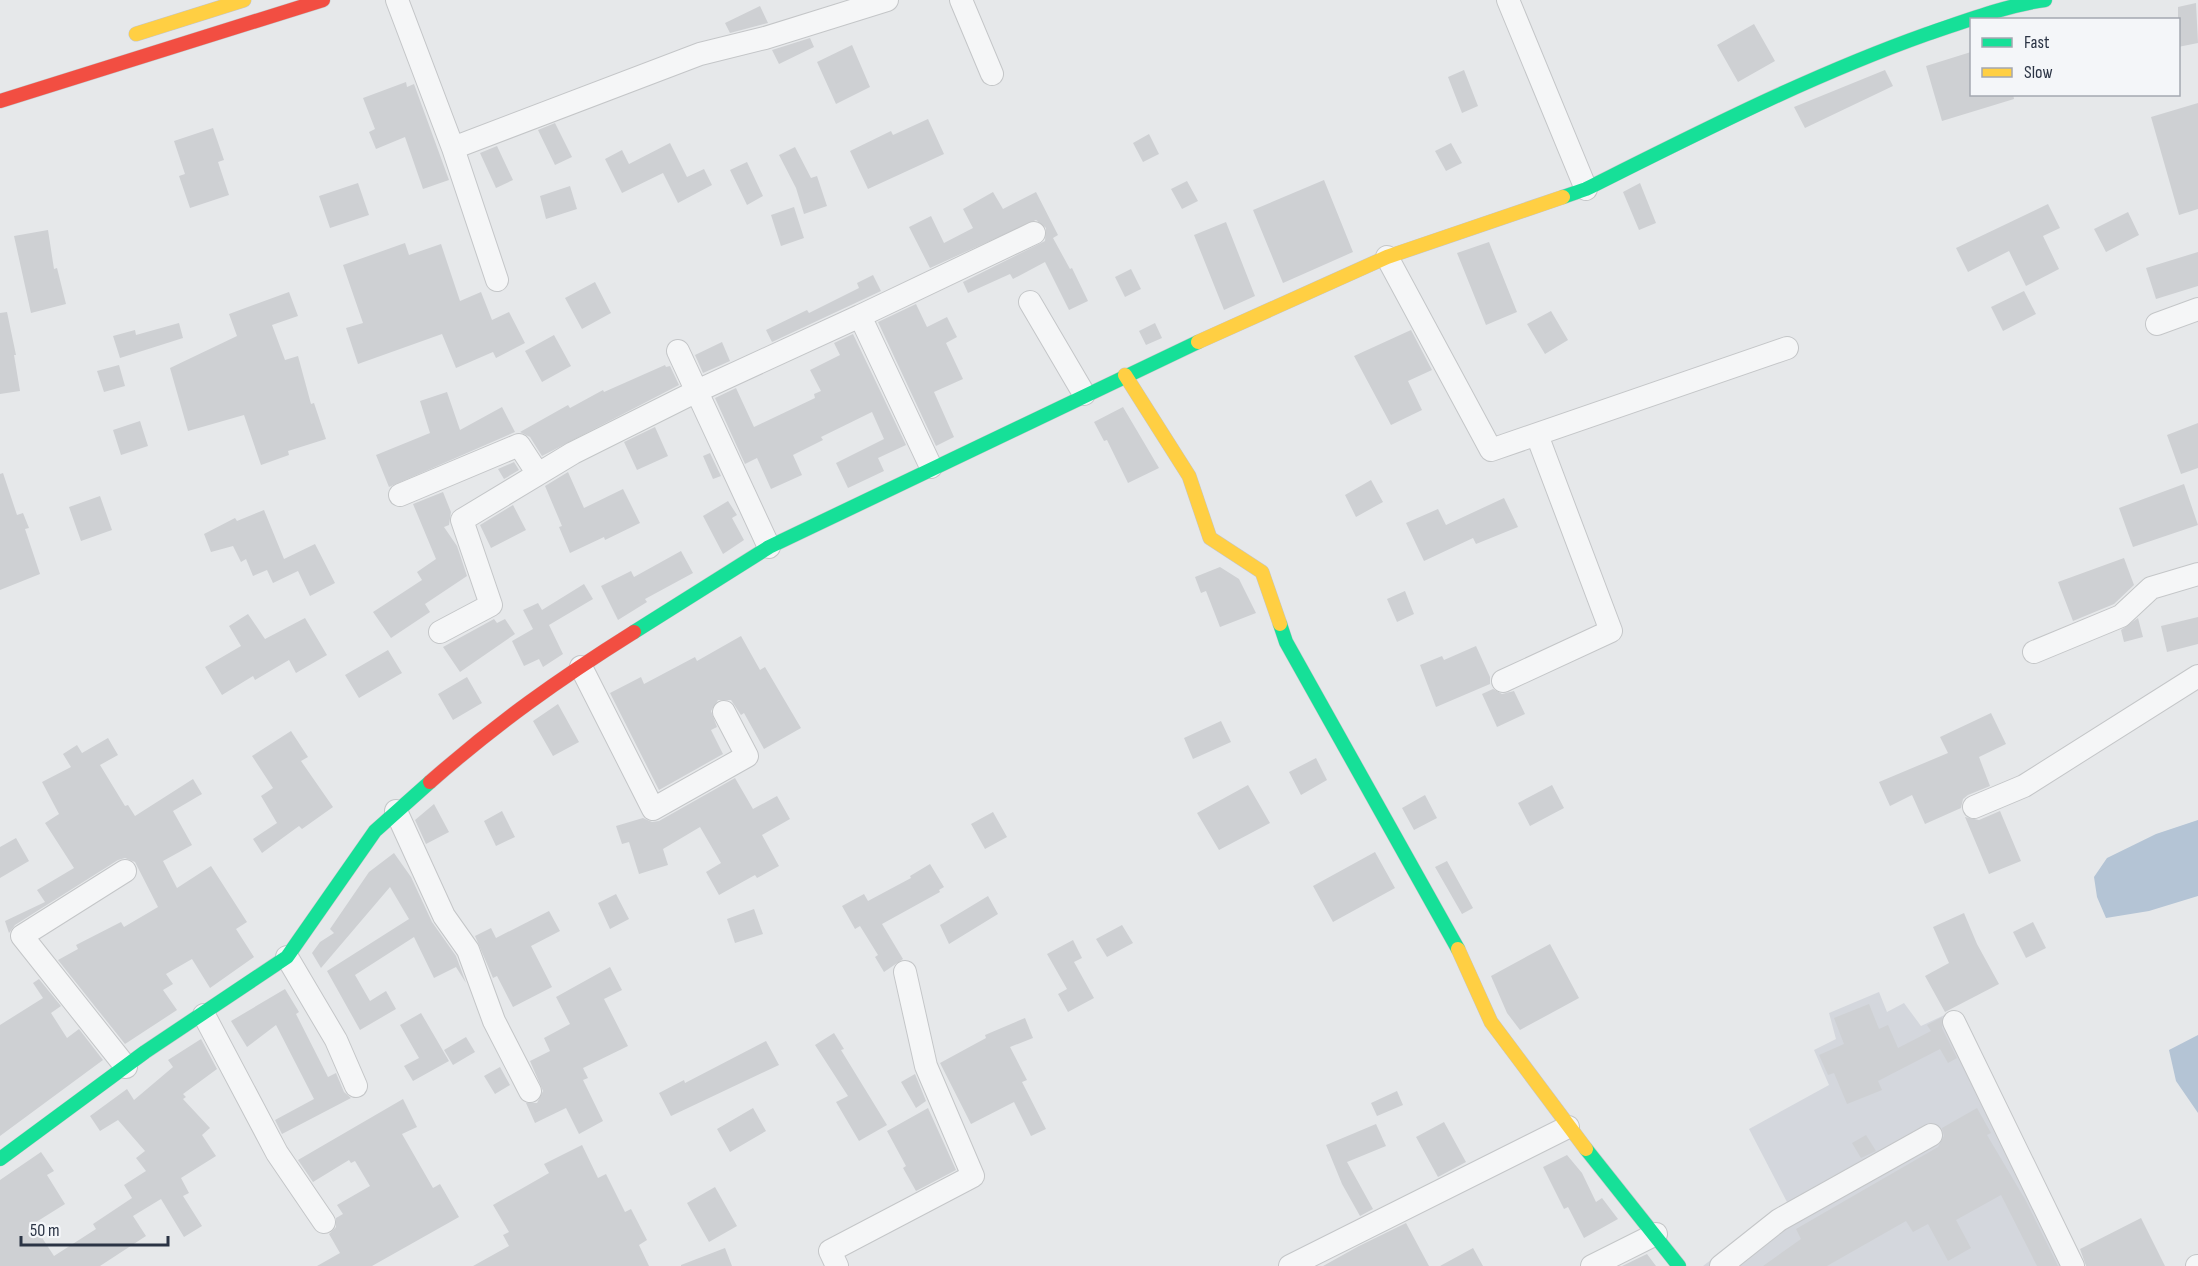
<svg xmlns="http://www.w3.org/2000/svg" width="2198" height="1266" viewBox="0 0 2198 1266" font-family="'Sofia Sans Condensed',sans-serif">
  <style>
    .built { fill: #d4d7dd }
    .water { fill: #b4c4d5 }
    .building { fill: #ced0d3 }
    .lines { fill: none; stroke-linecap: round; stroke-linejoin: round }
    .street-casing { stroke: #c4c6c8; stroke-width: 24 }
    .fast-casing { stroke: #c4c6c8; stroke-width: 15 }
    .slow-casing { stroke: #c4c6c8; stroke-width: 15 }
    .jam-casing { stroke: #c4c6c8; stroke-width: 15 }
    .street { stroke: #f5f6f7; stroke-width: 22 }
    .fast { stroke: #16e098; stroke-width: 14 }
    .slow { stroke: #ffcf43; stroke-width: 14 }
    .jam { stroke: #f24e42; stroke-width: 14 }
  </style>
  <rect width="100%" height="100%" fill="#e6e8ea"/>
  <path class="built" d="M1879 992 1887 1012 1904 1003 1921 1026 1953 1011 2074 1266H1703L1787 1202 1749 1129 1829 1085 1814 1050 1836 1039 1829 1013Z"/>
  <path class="water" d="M2198 820V896L2149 911 2106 918 2097 897 2094 877 2107 858 2156 834Z
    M2198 1035V1113L2176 1081 2169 1050Z"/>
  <path class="building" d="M2196 3 2198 43 2178 47V7Z
    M760 6 768 23 730 33 725 23Z
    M1754 24 1775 61 1738 82 1717 45Z
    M810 38 814 47 779 64 772 50Z
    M852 45 870 87 836 104 817 62Z
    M1971 52V94H2013L2014 99 1942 121 1926 66Z
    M1464 70 1478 106 1462 113 1448 77Z
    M1885 70 1893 86 1805 128 1794 107Z
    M406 82 407 87 414 84 449 180 423 189 405 137 376 149 369 132 375 129 363 98Z
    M2198 103V209L2179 215 2151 117Z
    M928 119 944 154 868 189 850 151 891 131 893 135Z
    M555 123 572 157 555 165 538 130Z
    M213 128 224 160 218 162 229 195 190 208 179 176 185 174 174 141Z
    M1149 134 1159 154 1143 162 1133 143Z
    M670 143 687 177 704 169 712 185 678 203 663 173 622 193 605 159 622 150 629 164Z
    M1451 143 1462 163 1446 171 1435 151Z
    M497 146 513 180 496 188 480 153Z
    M795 147 811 178 817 176 827 206 804 214 796 188 779 155Z
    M747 162 763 196 747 205 730 170Z
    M1324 180 1353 252 1283 283 1253 210Z
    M1187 181 1198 201 1182 209 1171 189Z
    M358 183 369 215 330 228 319 196Z
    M1640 183 1656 223 1639 230 1623 192Z
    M570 186 577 209 546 219 540 196Z
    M993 192 1003 209 1036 192 1058 235 1053 238 1070 269 1072 268 1088 301 1069 310 1045 262 1013 279 1010 274 968 293 963 282 1045 241 1046 228 1036 220 930 268 909 227 931 216 944 243 973 228 963 209Z
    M2048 204 2060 228 2043 236 2059 269 2026 286 2009 251 1968 272 1956 248Z
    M794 207 804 238 781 246 771 215Z
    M2128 212 2139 235 2106 252 2094 229Z
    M1226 222 1255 296 1224 310 1194 235Z
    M48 230 54 269 57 268 66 304 31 313 14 236Z
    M1489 242 1517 312 1486 325 1457 253Z
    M405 243 409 255 441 244 460 301 481 292 492 320 509 312 525 343 496 358 493 352 456 368 442 334 358 364 346 328 363 323 343 265Z
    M2198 252V286L2156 299 2146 268Z
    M1131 269 1141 289 1125 297 1115 277Z
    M873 275 881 291 772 342 766 330 807 310 809 313 859 288 857 283Z
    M595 282 611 313 582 329 565 298Z
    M2024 291 2036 314 2003 331 1991 307Z
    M289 292 298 316 272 325 285 360 298 356 311 404 314 403 326 439 288 451 289 455 261 465 244 415 188 431 170 368 237 336 229 314Z
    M916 304 927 327 947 317 957 337 946 343 963 379 934 392 954 437 936 446 878 322Z
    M1551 311 1568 340 1545 354 1527 324Z
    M7 312 16 355H14L20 391 0 394V313Z
    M179 323 183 338 120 358 113 336 135 330 136 335Z
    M1155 323 1162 338 1146 345 1139 331Z
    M1411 330 1432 370 1408 381 1422 410 1391 425 1354 356Z
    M853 334 906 445 878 458 884 471 848 488 836 463 884 439 872 412 821 437 823 440 793 455 802 475 771 489 757 458 745 464 715 398 736 388 754 427 815 398 814 394 821 391 810 370 840 355 834 343Z
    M554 335 571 366 542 382 525 351Z
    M722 342 730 361 703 373 695 355Z
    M119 365 125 386 104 392 97 371Z
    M665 365 666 367 670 366 679 385 542 456 530 437 520 432 568 405 570 408 603 390 604 392Z
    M447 392 460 430 502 407 515 432 389 487 376 455 430 433 420 401Z
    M1123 407 1159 468 1128 483 1107 440 1104 441 1094 422Z
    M140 421 148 446 121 455 113 430Z
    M2198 423V468L2181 474 2167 435Z
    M655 427 668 456 637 470 624 442Z
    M710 453 721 476 713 479 703 456Z
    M514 462 519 470 504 479 498 469Z
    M568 472 584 508 623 489 640 523 605 540 604 537 570 553 559 527 562 526 545 486Z
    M3 473 17 515 23 513 29 528 25 529 40 574 0 590V474Z
    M1371 480 1383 502 1356 517 1345 495Z
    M2184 484 2198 525 2133 547 2119 508Z
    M443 492 451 512 449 525 444 527 457 546 467 576 425 604 430 612 391 638 373 612 422 580 417 572 436 559 413 504Z
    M100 496 112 530 81 541 69 507Z
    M1504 498 1518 527 1476 544 1473 538 1424 561 1406 523 1438 509 1446 525Z
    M728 501 737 515 732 518 744 540 723 554 703 516Z
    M513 505 526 530 491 548 480 525Z
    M264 510 284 559 315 544 335 583 310 596 298 571 273 583 267 570 253 576 246 559 241 562 233 546 211 552 204 534 235 518 237 521Z
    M681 551 693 573 645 599 647 602 618 620 601 586 631 571 634 577Z
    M2124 558 2134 585 2114 604 2073 621 2058 582Z
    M1220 567 1239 579 1256 613 1220 627 1206 591 1201 593 1195 577Z
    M584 584 593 599 549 625 563 654 543 667 539 659 524 666 512 641 533 629 523 610 538 603 542 610Z
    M1405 591 1414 614 1397 622 1387 599Z
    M248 614 265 639 305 618 327 655 296 673 289 660 255 680 253 676 222 695 205 667 241 646 229 626Z
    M2198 617V644L2167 652 2161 626Z
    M2138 618 2143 637 2124 642 2121 630Z
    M494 619 497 623 505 619 515 634 460 672 443 647Z
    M741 636 760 670 765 667 801 728 764 749 744 713 741 715 731 700H718L711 711 717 727 711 730 723 754 659 790 610 693 641 677 644 684 695 657 697 661Z
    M1476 646 1490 677V684L1436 707 1420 665 1442 656 1444 660Z
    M388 650 402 673 359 698 345 675Z
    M467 677 482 703 453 720 438 694Z
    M1493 689 1502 694 1514 691 1525 714 1497 727 1482 694Z
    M558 704 579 742 553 756 533 721Z
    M1991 713 2006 744 1979 757 1990 786 1968 795 1963 799 1961 808 1925 824 1912 795 1890 806 1879 782 1948 753 1940 737Z
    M1221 721 1231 742 1193 759 1184 738Z
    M291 731 308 757 301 761 333 807 302 829 299 826 262 853 253 839 277 823 261 796 273 788 252 756Z
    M108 738 118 755 100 765 125 806 128 805 135 816 193 779 202 794 173 811 192 845 163 861 177 888 211 866 247 922 236 929 254 957 210 988 192 959 166 974 173 984 163 990 177 1010 125 1044 58 960 78 949 76 945 121 922 124 927 158 907 135 862 125 858 118 860 15 925 9 933 5 921 45 902 37 890 74 868 45 823 59 814 42 782 71 767 63 754 77 745 82 753Z
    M1316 758 1327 780 1301 795 1289 772Z
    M735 778 753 809 777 796 790 819 762 835 779 866 757 878 755 875 719 895 706 872 721 863 700 827 663 849 668 865 639 874 629 842 622 844 616 826 643 818 652 822 659 821Z
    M1248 785 1270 823 1219 850 1197 813Z
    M1552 785 1564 808 1530 826 1518 803Z
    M1425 795 1437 818 1414 830 1402 808Z
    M434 804 449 832 426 844 415 820Z
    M502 811 515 837 496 846 484 821Z
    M2000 811 2021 861 1989 874 1965 817 1979 820Z
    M993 812 1007 837 985 849 971 824Z
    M16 838 29 861 0 878V847Z
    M1375 852 1395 888 1333 922 1313 886Z
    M394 853 411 877 432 922 456 956 466 983 456 967 434 978 414 937 355 975 370 1001 386 991 396 1009 360 1030 327 971 409 919 390 887 321 968 312 953 320 942 334 933 330 929 369 872Z
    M1447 861 1473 908 1462 914 1435 867Z
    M930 864 944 887 939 890 940 892 882 924 903 959 884 972 875 957 878 955 860 926 855 929 842 906 864 894 868 901 911 878 910 876Z
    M616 894 629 919 610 929 598 903Z
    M988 896 998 914 949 944 940 925Z
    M754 909 763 934 735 943 727 919Z
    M549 911 560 931 531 946 552 987 513 1007 497 976 493 978 475 936 491 928 496 938Z
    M1964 913 1977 944 1999 984 1945 1012 1925 976 1949 963 1933 927Z
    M2033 922 2046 948 2026 958 2013 932Z
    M1122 925 1133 943 1107 957 1096 939Z
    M1073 940 1082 958 1074 962 1094 998 1068 1012 1058 994 1067 989 1047 954Z
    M1550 944 1579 998 1520 1030 1507 1013 1491 976Z
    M610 967 622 990 604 999 628 1046 583 1068 588 1078 583 1080 603 1121 579 1134 566 1108 535 1123 526 1103H537L543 1091 530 1061 550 1051 544 1038 570 1024 556 997Z
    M39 979 61 1006 51 1013 67 1038 79 1029 103 1060 0 1136V1025L43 998 33 983Z
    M285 989 299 1012 296 1014 328 1077 336 1073 344 1092 351 1098 282 1134 275 1120 314 1099 276 1025 247 1047 231 1021Z
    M1869 1004 1879 1029 1888 1025 1898 1048 1931 1031 1927 1025 1942 1017V1028L1957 1058 1948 1063 1940 1049 1878 1081 1882 1090 1847 1104 1834 1073 1828 1075 1819 1055 1844 1044 1834 1018Z
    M421 1013 449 1061 413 1081 404 1066 419 1058 400 1025Z
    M1025 1018 1033 1038 1010 1047 1027 1080 1022 1082 1046 1129 1031 1136 1014 1102 971 1124 940 1063 986 1038 985 1035Z
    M834 1033 844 1049 841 1050 887 1125 859 1141 836 1102 848 1096 815 1045Z
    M466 1037 475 1052 453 1065 444 1050Z
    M201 1039 217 1069 183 1094 186 1097 183 1099 210 1128 202 1135 216 1156 181 1178 189 1193 183 1196 202 1226 184 1237 161 1199 133 1216 146 1236 100 1266H0V1180L41 1152 54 1171 47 1175 65 1204 33 1224 54 1256 96 1229 93 1224 132 1198 124 1185 146 1171 136 1158 145 1151 118 1120 100 1131 90 1116 127 1089 134 1100 173 1067 168 1060Z
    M766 1041 779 1065 671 1116 659 1093 684 1080 685 1083Z
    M500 1067 510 1085 495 1094 484 1076Z
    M915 1074 926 1101 916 1108 901 1082Z
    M1397 1091 1403 1105 1377 1116 1371 1103Z
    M403 1099 417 1127 402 1134 433 1188 440 1184 459 1217 372 1266H317L340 1253 329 1234 336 1227V1218L343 1214 337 1205 370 1186 355 1161 351 1163 349 1160 313 1182 298 1160Z
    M753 1108 766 1131 730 1152 717 1129Z
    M928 1108 956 1170 916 1191 903 1168 906 1166 887 1131Z
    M1977 1108 1991 1133 1987 1135 2026 1201 2058 1266H2037L2001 1195 1956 1220 1971 1248 1948 1261 1928 1224 1913 1232 1906 1221 1827 1266H1763L1801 1239 1796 1229 1938 1147 1944 1136 1942 1128Z
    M1444 1122 1466 1162 1438 1177 1416 1137Z
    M1376 1124 1386 1146 1347 1162 1373 1209 1360 1216 1342 1184 1326 1145Z
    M1866 1135 1876 1151 1861 1158 1852 1143Z
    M582 1145 598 1178 606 1174 625 1212 631 1209 647 1240 639 1245 649 1266H473L509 1246 503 1235 509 1232 493 1205 549 1173 544 1164Z
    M1567 1155 1582 1173 1596 1202 1602 1198 1618 1219 1584 1238 1568 1207 1564 1209 1543 1167Z
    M715 1187 737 1226 709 1242 687 1203Z
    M2141 1218 2165 1266H2086L2080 1249Z
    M1406 1223 1429 1266H1323L1359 1246Z
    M725 1248 732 1266H681V1265Z
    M1473 1248 1483 1266H1440Z
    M1647 1254 1656 1266H1622Z"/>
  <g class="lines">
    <g class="street-casing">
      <path id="street" d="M397 0 453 148 497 280
        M961 0 992 74
        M1508 0 1586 189
        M453 148 700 54 765 38 887 0
        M1387 257 1491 450 1787 348
        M1030 302 1084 394
        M2157 324 2198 309
        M678 351 769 547
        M931 467 860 316 1034 233
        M400 495 519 445 538 474
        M440 632 491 605 462 520 573 453 695 392 860 316
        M2034 652 2121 616 2151 588 2198 574
        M581 667 653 809 747 756 724 712
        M1503 681 1611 631 1537 435
        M1974 807 2024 786 2198 676
        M396 811 444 916 468 950 494 1021 530 1091
        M125 871 22 936 126 1067
        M287 957 336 1040 356 1086
        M204 1015 277 1153 324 1222
        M1954 1022 2073 1266
        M837 1266 830 1251 973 1176 926 1066 905 972
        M1290 1266 1568 1127
        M1592 1266 1656 1234
        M1721 1266 1779 1220 1931 1135
        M2197 1266H2198"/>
    </g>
    <g class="fast-casing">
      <path id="fast" d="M1563 197 1586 189C1698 133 1809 76 1927 34 1966 21 2004 6 2045 0
        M1280 624 1286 642 1458 949
        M634 632 769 547 1198 342
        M1586 1149 1679 1266
        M0 1159 145 1052 287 957 375 831 430 782"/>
    </g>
    <g class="slow-casing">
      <path id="slow" d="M136 34 244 0
        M1198 342 1387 257 1563 197
        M1125 375 1189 476 1210 538 1262 572 1280 624
        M1458 949 1491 1022 1586 1149"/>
    </g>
    <g class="jam-casing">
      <path id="jam" d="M0 101 323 0
        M430 782C497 723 559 679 634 632"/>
    </g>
    <use href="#street" class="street"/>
    <use href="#fast" class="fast"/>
    <use href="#slow" class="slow"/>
    <use href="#jam" class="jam"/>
  </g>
  <rect x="1970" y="18" width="210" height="78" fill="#f4f6f9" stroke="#a4a8b1" stroke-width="1.5"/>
  <rect x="1982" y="38" width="30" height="9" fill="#16e098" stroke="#a4a8b1" stroke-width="1.5"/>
  <text x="2024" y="48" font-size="18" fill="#2b3445">Fast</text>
  <rect x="1982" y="68" width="30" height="9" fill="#ffcf43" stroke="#a4a8b1" stroke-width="1.5"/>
  <text x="2024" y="78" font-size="18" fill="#2b3445">Slow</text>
  <path d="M21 1236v9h147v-9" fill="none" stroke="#2b3445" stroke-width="3"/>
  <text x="30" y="1236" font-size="18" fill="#2b3445" stroke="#f4f6f9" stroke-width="4.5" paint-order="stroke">50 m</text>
</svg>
